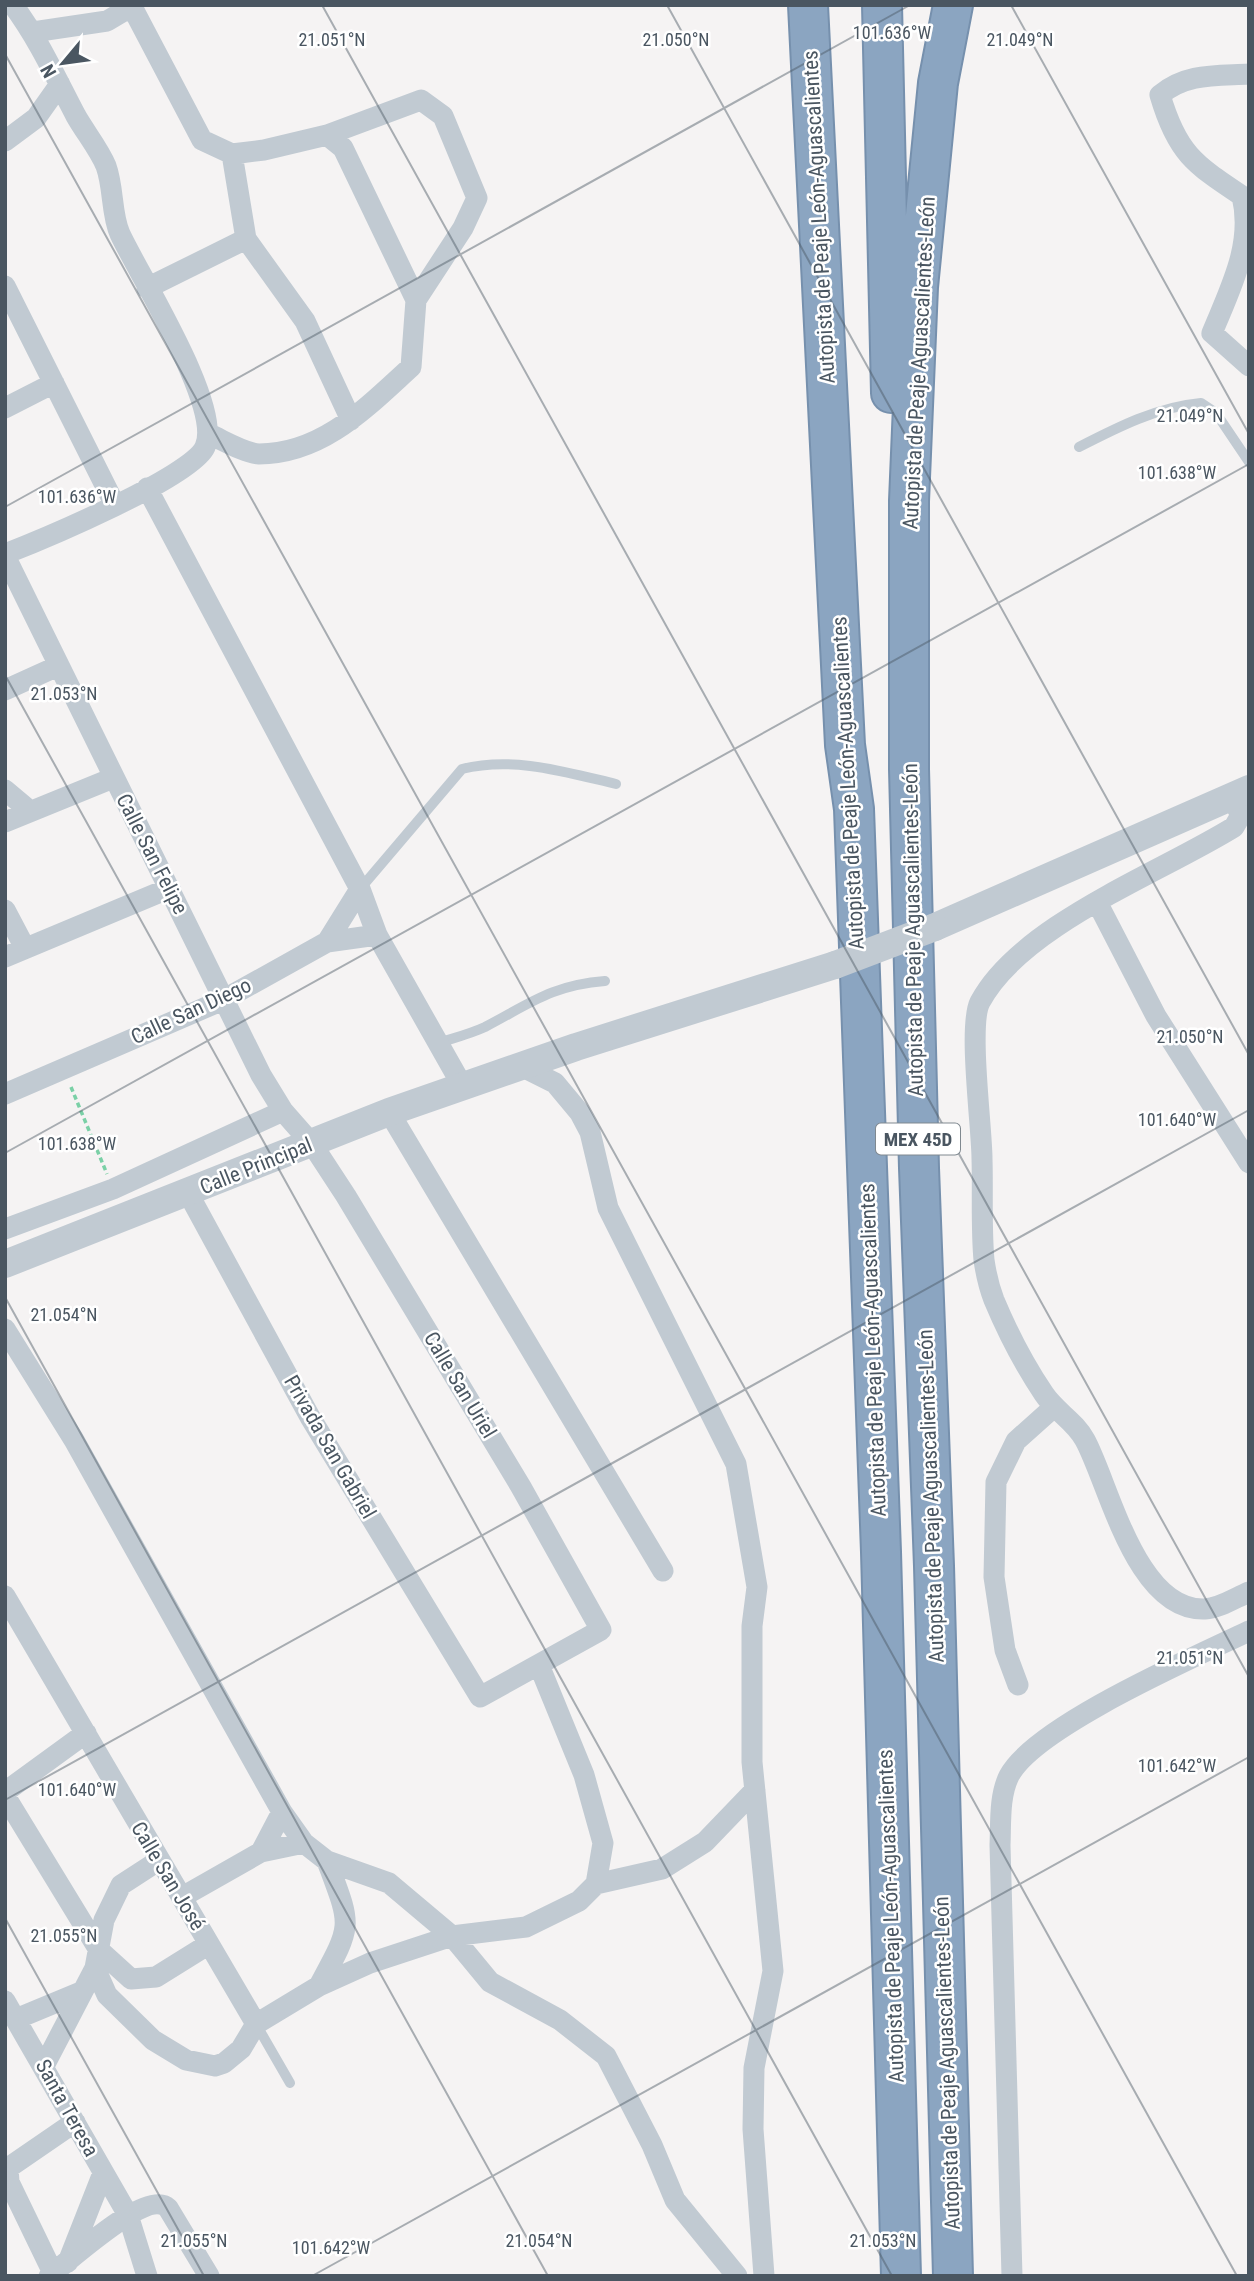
<svg xmlns="http://www.w3.org/2000/svg" width="1254" height="2281" viewBox="0 0 1254 2281" font-family="'Roboto Condensed',sans-serif">
  <style>
    .lines { fill: none; stroke-linecap: round; stroke-linejoin: round }
    .motorway-casing { stroke: #7690ad; stroke-width: 42 }
    .path { stroke: #7ad0a6; stroke-width: 3.5; stroke-dasharray: 5 3.5; stroke-linecap: butt }
    .service { stroke: #c1cad2; stroke-width: 10 }
    .minor { stroke: #c1cad2; stroke-width: 21 }
    .tertiary { stroke: #c1cad2; stroke-width: 28 }
    .motorway { stroke: #8ba5c1; stroke-width: 38 }
    .tertiary-bridge { stroke: #c1cad2; stroke-width: 28 }
    .ticks { fill: none; stroke: #4a5661; stroke-width: 2; stroke-opacity: 0.45 }
    .labels { text-anchor: middle; dominant-baseline: central; stroke-width: 5; stroke-linejoin: round; paint-order: stroke }
    .shield { fill: #fff; stroke: #808990; stroke-width: 2 }
    .shield-label { font-size: 19px; font-weight: bold; fill: #4a5661 }
    .street-label { font-size: 21px; fill: #4a5661; stroke: #fff }
    .ticks-label { font-size: 18px; text-anchor: middle; fill: #4a5661; stroke: #fff; stroke-width: 5; stroke-linejoin: round; paint-order: stroke }
  </style>
  <rect width="100%" height="100%" fill="#f5f3f3"/>
  <g class="lines">
    <g class="motorway-casing">
      <path id="motorway" d="M808 5 845 745 854 809 881 1552 901 2276
        M882 5 891 393
        M953 5 938 83 918 287 909 501V769L919 1168 934 1566 953 2276"/>
    </g>
    <path class="path" d="M71 1087 107 1174"/>
    <path class="service" d="M1079 447C1118 427 1157 407 1201 403L1216 413 1249 462
      M360 889 462 769C513 756 565 772 616 784
      M438 1043C454 1038 470 1034 485 1027 529 1004 552 985 605 981
      M256 2024 290 2083"/>
    <path class="minor" d="M131 5 202 140 232 154 264 150 327 135 343 148 416 300 411 367C368 406 323 454 259 454 244 453 223 440 209 434
      M33 32 107 21 134 5
      M1249 74C1216 76 1186 73 1160 95 1177 153 1194 164 1242 196 1254 244 1230 289 1212 333L1249 366
      M327 135 421 100 443 116 477 198 463 228 416 300
      M5 141 36 118 60 84
      M232 154 246 239 305 321 351 420
      M5 286 115 505
      M147 288 246 239
      M5 408 54 383
      M147 488 360 889 377 935 463 1087
      M5 554C41 540 192 477 205 447 223 407 140 277 120 234 111 214 114 188 106 166 99 149 85 132 76 116 56 78 39 40 13 5
      M5 556 261 1075 283 1111 312 1144 346 1196 521 1487 601 1630 480 1697 310 1417 188 1193
      M5 690 58 666
      M5 790 30 811
      M1231 797 1241 815 1234 827C1160 873 1021 925 980 1002 968 1025 982 1128 982 1159 983 1192 981 1227 984 1260 986 1274 989 1287 994 1300 1007 1331 1025 1366 1044 1394 1056 1412 1075 1421 1085 1440 1109 1484 1136 1612 1205 1609 1220 1608 1235 1598 1249 1592
      M5 822 113 778
      M1097 902 1156 1016 1249 1163
      M5 910 25 948
      M327 942 360 889
      M5 957 170 888
      M521 1066 555 1083 580 1113 590 1132 608 1208 736 1464 757 1587 752 1626V1762L773 1971 754 2068 753 2129 764 2276
      M5 1094 223 1000 327 942 377 935
      M389 1112 663 1571
      M5 1229 113 1189 283 1111
      M5 1329 74 1440 282 1812 304 1843 327 1861 389 1883 452 1936 490 1982 560 2020 606 2056 652 2145 675 2200 737 2276
      M5 1596 256 2024
      M539 1665 584 1775 603 1843 596 1884
      M1018 1685 1005 1650 994 1577 996 1482 1016 1441 1054 1407
      M5 1792 86 1733
      M5 1796 99 1950 131 1979 156 1977 209 1944
      M261 1852 282 1812
      M182 1897 261 1852 304 1843
      M95 1968 107 1995 153 2040 186 2060 215 2066 224 2063 241 2049 256 2024 319 1986 370 1963 452 1936 526 1927 579 1901 596 1884 662 1869 705 1842 755 1790
      M319 1986C353 1923 352 1928 327 1861
      M5 2001 128 2215 147 2276
      M16 2019 81 1992
      M44 2066 95 1968 104 1920 121 1885 158 1861
      M68 2262 103 2173
      M53 2273 9 2182 8 2168 75 2122
      M49 2276C70 2261 147 2188 168 2208L209 2276
      M1012 2276 1000 1845C1001 1823 999 1796 1009 1776 1034 1727 1195 1657 1249 1631"/>
    <path class="tertiary" d="M935 927 1249 789
      M5 1264 389 1112 576 1047 835 965"/>
    <use href="#motorway" class="motorway"/>
    <path class="tertiary-bridge" d="M835 965 935 927"/>
  </g>
  <path class="ticks" d="M322 5 1249 1677M667 5 1249 1055M1011 5 1249 434M5 54 1237 2276M5 507 910 5M5 675 892 2276M5 1153 1249 464M5 1297 548 2276M5 1800 1249 1110M5 1918 204 2276M312 2276 1249 1757"/>
  <g class="labels">
    <rect class="shield" x="876" y="1123.5" width="84" height="31" rx="5"/>
    <g class="shield-label">
      <text x="918" y="1139">MEX 45D</text>
    </g>
    <g class="street-label">
      <text transform="translate(819 217) rotate(-93)">Autopista de Peaje León-Aguascalientes</text>
      <text transform="translate(919 363) rotate(-87)">Autopista de Peaje Aguascalientes-León</text>
      <text transform="translate(848 783) rotate(-93)">Autopista de Peaje León-Aguascalientes</text>
      <text transform="translate(152 854) rotate(63)">Calle San Felipe</text>
      <text transform="translate(913 930) rotate(-91)">Autopista de Peaje Aguascalientes-León</text>
      <text transform="translate(191 1011) rotate(-25)">Calle San Diego</text>
      <text transform="translate(256 1166) rotate(-22)">Calle Principal</text>
      <text transform="translate(873 1350) rotate(-92)">Autopista de Peaje León-Aguascalientes</text>
      <text transform="translate(460 1385) rotate(59)">Calle San Uriel</text>
      <text transform="translate(330 1447) rotate(60)">Privada San Gabriel</text>
      <text transform="translate(931 1496) rotate(-92)">Autopista de Peaje Aguascalientes-León</text>
      <text transform="translate(168 1876) rotate(59)">Calle San José</text>
      <text transform="translate(891 1916) rotate(-92)">Autopista de Peaje León-Aguascalientes</text>
      <text transform="translate(947 2063) rotate(-92)">Autopista de Peaje Aguascalientes-León</text>
      <text transform="translate(67 2108) rotate(61)">Santa Teresa</text>
    </g>
  </g>
  <g class="ticks-label">
    <text x="892" y="39">101.636°W</text>
    <text x="332" y="46">21.051°N</text>
    <text x="676" y="46">21.050°N</text>
    <text x="1020" y="46">21.049°N</text>
    <text x="1190" y="422">21.049°N</text>
    <text x="1177" y="479">101.638°W</text>
    <text x="77" y="503">101.636°W</text>
    <text x="64" y="700">21.053°N</text>
    <text x="1190" y="1043">21.050°N</text>
    <text x="1177" y="1126">101.640°W</text>
    <text x="77" y="1150">101.638°W</text>
    <text x="64" y="1321">21.054°N</text>
    <text x="1190" y="1664">21.051°N</text>
    <text x="1177" y="1772">101.642°W</text>
    <text x="77" y="1796">101.640°W</text>
    <text x="64" y="1942">21.055°N</text>
    <text x="194" y="2247">21.055°N</text>
    <text x="539" y="2247">21.054°N</text>
    <text x="883" y="2247">21.053°N</text>
    <text x="331" y="2254">101.642°W</text>
  </g>
  <rect width="1254" height="2281" fill="none" stroke="#4a5661" stroke-width="14"/>
  <g transform="translate(63 63) rotate(241)" stroke="#ffffff" stroke-width="5" paint-order="stroke">
  <path d="M0-5L12 26L0 18L-12 26Z" fill="#4a5661"/>
  <text y="-10" font-size="19" font-weight="bold" text-anchor="middle" fill="#4a5661">N</text>
  </g>
</svg>
